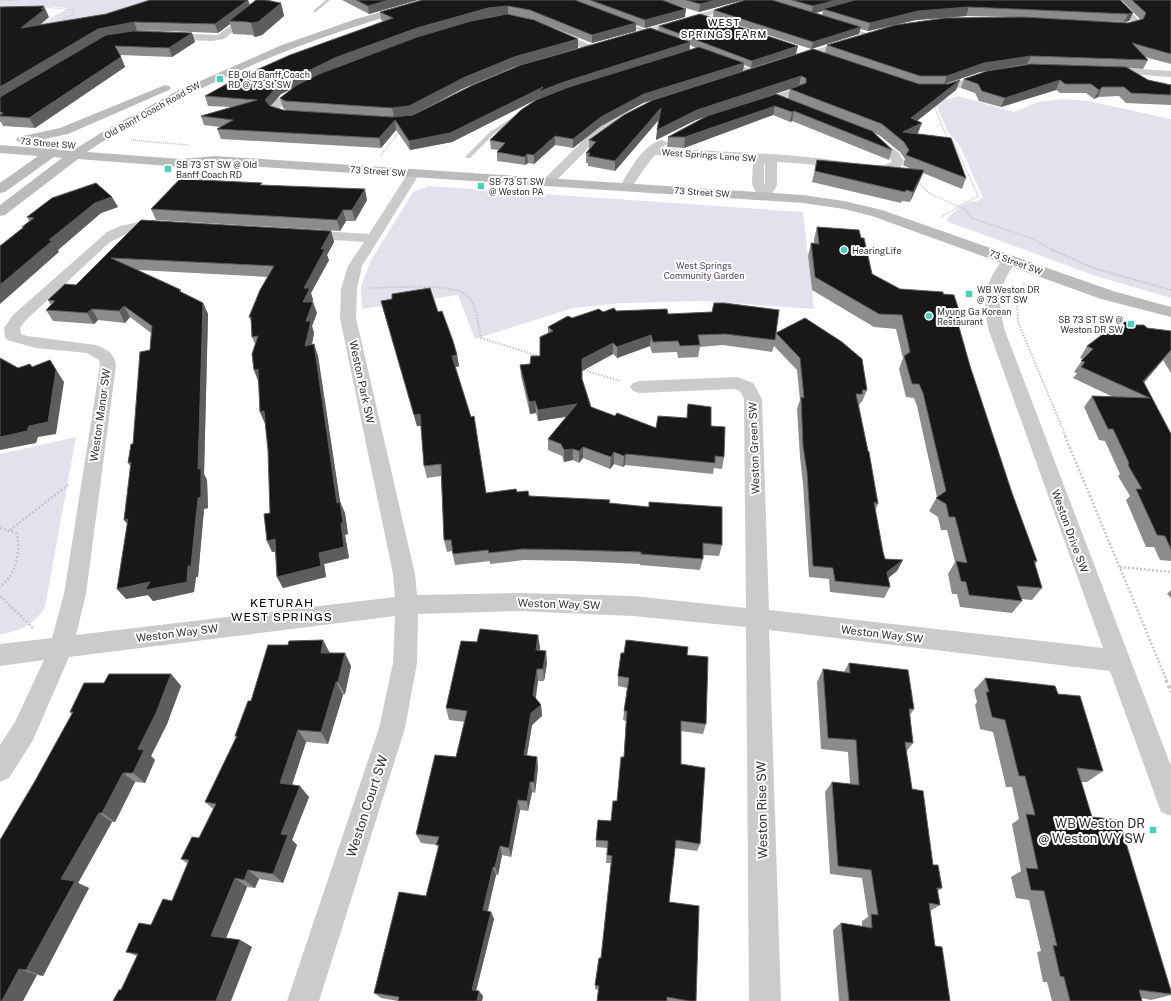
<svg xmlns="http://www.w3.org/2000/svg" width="1171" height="1001" viewBox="0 0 1171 1001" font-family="'Public Sans',sans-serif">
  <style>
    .green { fill: #e5e1ec }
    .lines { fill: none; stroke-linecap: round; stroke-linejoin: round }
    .path-far4 { stroke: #c5c5c5; stroke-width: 1; stroke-dasharray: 1 1; stroke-linecap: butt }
    .path-far3 { stroke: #c5c5c5; stroke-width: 1.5; stroke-dasharray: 1 1; stroke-linecap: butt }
    .path-far2 { stroke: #c5c5c5; stroke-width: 2; stroke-dasharray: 1.5 1.5; stroke-linecap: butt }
    .path-far1 { stroke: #c5c5c5; stroke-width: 2.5; stroke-dasharray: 2 2; stroke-linecap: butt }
    .path { stroke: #c5c5c5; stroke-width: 3.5; stroke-dasharray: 3 3; stroke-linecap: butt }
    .lane { fill: #cbcbcb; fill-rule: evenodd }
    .street { fill: #cbcbcb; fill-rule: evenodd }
    .secondary { fill: #bbb; fill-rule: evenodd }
    .wall { fill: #8c8c8c; fill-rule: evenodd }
    .shaded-wall { fill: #5d5d5d }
    .building { fill: #181818; stroke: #5d5d5d }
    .poi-dot { fill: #4bd0b8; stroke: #fff; stroke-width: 1.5 }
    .labels { text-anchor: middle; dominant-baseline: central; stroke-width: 4; stroke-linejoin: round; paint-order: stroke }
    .far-poi-label { font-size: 9px; fill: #313131; stroke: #fff; text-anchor: start }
    .far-street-label { font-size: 9px; fill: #313131; stroke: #fff }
    .far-park-label { font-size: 9px; fill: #534367; stroke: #fff }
    .far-neighbourhood-label { font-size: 10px; letter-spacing: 1px; fill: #000; stroke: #fff }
    .street-label { font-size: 11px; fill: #313131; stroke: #fff }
    .neighbourhood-label { font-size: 12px; letter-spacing: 1px; fill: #000; stroke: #fff }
    .near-street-label { font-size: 13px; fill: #313131; stroke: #fff }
    .near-poi-label { font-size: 13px; fill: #313131; stroke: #fff; text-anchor: end }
  </style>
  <rect width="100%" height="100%" fill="#fff"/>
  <path class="green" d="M0 0H157L137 10 36 26 69 8 37 6 0 12Z
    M958 96 1014 112 1038 102 1063 99 1088 101 1171 119V298L1096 276 946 221C950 214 961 206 968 203 974 201 979 202 983 197L960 146 948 132 934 100 948 99Z
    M429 186 803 212 814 309 703 301 622 303 573 308 475 339 458 295 362 309 361 287 370 262 413 192Z
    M76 437 45 607C36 623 18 633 0 634V454Z"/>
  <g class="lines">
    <path class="path-far4" d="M0 1 18 0
      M42 7 75 10 73 14 55 24
      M934 105 935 109"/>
    <path class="path-far3" d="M935 108 946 136 954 143 978 196 941 217
      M131 140 189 145
      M381 155 400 131
      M917 181 930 194 963 208 972 218 1031 238 1055 251"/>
    <path class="path-far2" d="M1053 250 1093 268 1171 290
      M1024 283 1017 302 1018 322 1066 437
      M370 288C389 288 458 282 469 297 477 307 478 326 481 338L542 357
      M581 369 620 381"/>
    <path class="path-far1" d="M1065 436 1167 681
      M0 528 16 533C21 544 17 564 11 575 9 579 4 583 0 587
      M10 530 68 485
      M1120 567 1171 572
      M0 596 33 628"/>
    <path class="path" d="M1166 680 1171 692"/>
    <path class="lane" d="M326 0H330L316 12H314V10Z
      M622 22H626L656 34 652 35 622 24Z
      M845 27H849L872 35 868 36 845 29Z
      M731 62 757 71V72L753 73 729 64Z
      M516 115 521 116 494 134 470 158H466V156L490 132Z"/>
    <path class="street" d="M264 0H273L224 39 212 41 166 39 161 36 166 33 218 35Z
      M748 0H761L631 39 628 40 623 37 625 35Z
      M1110 0H1119L1140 21V25L1129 29 1110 28V24L1131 22Z
      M553 29 593 46 595 48 590 51 587 50 550 34 549 32Z
      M852 38 855 39V43L796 62 793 63 788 60 790 58Z
      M1107 67 1171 71V77L1104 72 1102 70Z
      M989 71 994 74 993 76C981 80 935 100 927 90L928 88 944 86Z
      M304 85 309 88 308 90 284 103 280 108 284 111 303 114 304 116 303 118C291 121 276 118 269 108L276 99Z
      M799 87 803 88 804 90 803 92 755 108 750 105 751 103Z
      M641 106 645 107 646 109 645 111 604 132 552 185H544L542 182 544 179 596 128Z
      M870 133 874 134 899 153 904 161C896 185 832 166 814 165 801 163 789 163 777 162V185L769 199H759L752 184 753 161 655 155 643 170 630 190H622L620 187C629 171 643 144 662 140L668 143 662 148C722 152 782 153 841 161 857 164 877 170 892 162L890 158 866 138 864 136 866 134ZM764 164H765V185L764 184Z
      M414 169 420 173 362 266 357 289 356 318 415 574 417 595 520 593 633 596 746 608 744 399 740 391 735 389 639 393 633 391 630 387 633 383 639 381 737 377 753 383 762 399 769 610 1103 648 989 331C982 300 984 282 1005 257H1015L1017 260C998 287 997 299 1005 331L1171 766V816L1161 812 1110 671 769 630 781 1001H749L746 627 633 616 520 611 418 614 417 663 405 728 319 1001H287L379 728 393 663 395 616 69 657 33 740 9 778 0 782V745L15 722 44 660 0 666V644L52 638 64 594 100 365 99 360 87 353 36 348 7 340 5 337 4 328 13 315 107 232 120 226 139 222H166L168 225 166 228 161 229 133 231 110 242 25 321 20 328 21 334 27 336 96 345C107 349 114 353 116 365L86 594 76 635 395 597 393 574 340 318 341 289 348 266 364 242 305 238 300 237 298 234 300 231 305 230 369 234 410 170Z"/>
    <path class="secondary" d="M424 0H440L438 2C340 28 247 62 158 111 134 124 109 136 87 152L181 159 215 156 803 195 844 201 882 210 1113 291 1171 307V317L1101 299 872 216 844 209 803 203 215 164 181 167 78 159 5 215 0 216V205L62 158 54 157 5 192 0 193V183L38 156 0 153V145L49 149 54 147 60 150 72 151 104 131 175 92 282 45 356 19Z
      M165 85 169 86 171 88 169 90 68 134 22 144 16 140 18 137 60 128Z"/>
  </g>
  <path class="wall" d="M248 0 250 5 281 3 284 16 262 35 255 37 252 35 233 34 230 24 218 33 137 30 192 33 195 42 172 57 120 55 125 67 35 128 3 126 1 122H0V7L49 17 40 25Z
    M342 0H418L369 14Z
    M422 0H743L699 12 669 3 685 17 645 28 636 25V31L592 43 541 23 578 39V48L530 62 658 31 659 26 796 54 751 68 744 65 743 71 643 103 601 126 573 148 555 145 534 164 528 163 525 165 497 161V152L498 150 491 149 490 140 539 98 452 142 410 150 396 130 381 148 221 139 217 129 220 127 204 125 201 116 231 107 208 106 205 96 384 21 381 20 380 12ZM508 14 533 20 481 19 489 17ZM690 45 696 48 690 50ZM374 53 336 67 339 66ZM520 65 413 115H411L464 88 514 67ZM294 88 280 98 283 108 287 110H283L270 106 281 94Z
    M745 0H1114L1133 13 1129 21 1124 22 1084 21 1128 23 1141 20 1121 0H1171V64L1145 57 1148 60 1143 69 1128 68 1148 80 1171 85V105L1126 103 1119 96 1098 97 1094 99 1086 93H1060L1056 90 1001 107 979 101 975 93 961 88 964 79 1027 64 980 72 946 84 956 90 917 121 918 133 917 134 966 178 962 189 923 173 920 180 910 202 902 201 901 203 812 182 817 160 911 169 903 165 905 159 900 152 879 135 874 133 892 150 889 160 792 121 790 122 773 115 684 148 667 147 668 137 788 99 790 89 799 86 696 120 656 140 659 120 615 171 588 166V163H586V153L589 149V140L825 53 827 45 1008 17 966 16 916 20 868 31 860 29 859 34 811 49 713 17 714 10ZM823 11 822 15 816 13Z
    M262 185 367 200 355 221H346L340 231 156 220 151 209Z
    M118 207 101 213 58 250 59 252 23 228 22 227 29 221 27 217Z
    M141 220 331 231 334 242 327 255 329 260 311 293 313 300 312 302 317 313 312 326 314 333 312 345 314 344 318 356 340 502 345 513 348 534 345 535 349 558 324 564 326 577 283 588 277 577 275 552H272L268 450 265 423 258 381 254 370 255 344 252 337 251 321 249 317 268 277 138 270 203 303 208 314 204 474 207 480 208 508 204 509 198 577H196L194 592 153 601 148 595 126 599 128 525 130 466 128 463 133 444 150 350 151 333 130 317 125 323 98 320 94 324 53 321 46 310 51 305 48 300 76 285Z
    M817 227 861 238 872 274 900 289 943 294 962 320 959 327 970 366 1012 493 1037 561 1035 565 1042 588 1032 600 1021 599 1022 601 1012 613 960 607 957 594H952L948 574 955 562 947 530H941L938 517 929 511 937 497 917 406 914 398 906 397 899 369 903 358 896 329 874 327 812 290 808 256 811 243 814 244V239Z
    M381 301 438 312 457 355 459 366 455 367 486 493 517 492 529 496 610 503 722 545 719 556 703 555V559L700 570 640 565V564L575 561 524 560 490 564V561L455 565 452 551 447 552 444 540 441 476 427 478 424 466 421 426H417L384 312Z
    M616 311 668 314 776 333 867 390 862 402H861L859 406 878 504 875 511 883 552 885 559 903 560 897 571 888 578 890 587 884 598 830 592 829 579 809 577 803 484 800 457 797 409 800 400 797 370 774 346 772 352 723 345 700 347 698 357 678 358 677 352 652 353 650 346 617 358 613 354 582 371V380L591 407 615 416 656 428 687 418 688 404 711 426 724 457 722 469 714 468 713 474 625 465 623 467 614 464 610 469 583 458 579 463 573 460 564 462 562 456 548 450V439L566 417 538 421 536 413 530 414 521 376 520 365 530 364 540 356 548 333V327L572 318 603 312Z
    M1132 325 1147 328 1171 331V373L1163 360 1144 382 1171 434V561L1160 560 1154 547H1146L1126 500 1130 496 1118 476 1120 474 1105 441 1099 440 1084 407 1092 396 1113 397 1073 378 1077 373 1074 372 1083 359 1080 358 1087 346Z
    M1171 590V598L1167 594Z
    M538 635 540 648 539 650 547 663 544 681H538L536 698 541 705 542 716 532 725 527 756 537 757 538 768 535 793 532 792 528 811 520 810 511 857 502 855 498 875H496L488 911 491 912 494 919 476 991 483 996 482 1001H398L381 998 374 993 426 896 438 848 437 845 421 843 416 834 456 757 465 722 449 720 446 708 477 642Z
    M323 640 330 653 351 666 345 694 343 695 328 744 306 742 292 785 309 797 292 840 297 845 283 883 259 879 255 888 247 887 226 938 240 940 252 947 121 990 137 956 126 952 151 925 172 901 188 864 181 859 199 838 213 809 205 802 236 737 235 736 251 701 288 645Z
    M687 655 706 724 703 734 681 731V764L700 844 697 851 675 848 669 902 696 1001H597L598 990 595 989V985L601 958 611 863H606L607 848 596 847V840L611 821 617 801 624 757 626 721 623 720 627 688 618 686V676Z
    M849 663 914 709 910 715 913 743 906 752 912 789 933 865 942 888 938 891 940 905 930 911 935 946 950 1001H839L833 930 841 923 862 926V921L868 917 862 878 830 874 825 792 832 782 850 784 848 752 821 749 817 682 823 669 844 672Z
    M171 674 181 686 167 724 151 756 155 760 145 783 135 782 115 822H112L78 883 89 888 43 976 37 975 0 1001 35 781 72 714 70 712 104 683Z
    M985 678 1058 694 1103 771 1087 782H1081L1092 817 1171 991V995L1151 1000 1141 998 1142 1001H1052L1047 982H1043L1037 952 1041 951 1029 900 1016 898 1011 877 1021 871 1012 824 1019 819 1012 787H1006L993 732 980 729 975 705 977 702 974 690Z"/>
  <path class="shaded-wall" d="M248 0 251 8 229 21 230 24 218 33 215 24Z
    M389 0H418L369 14 368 6Z
    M716 0H743L699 12 700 4Z
    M836 0H874L823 9V11L811 14 813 6Z
    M281 3 284 16 262 35 255 37 251 23Z
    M44 6 49 17 25 37 21 28Z
    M508 6V14L489 17 418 37 339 66 281 94 268 109 265 100 279 85 337 57 417 28 488 8Z
    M969 7 966 16 916 20 868 31 870 23 918 11Z
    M686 9 685 17 645 28V20Z
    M1133 13 1129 21 1124 22 1128 14Z
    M134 22 137 30 0 100V87L98 29Z
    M636 23V31L592 43V35Z
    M861 27 859 34 811 49 813 42Z
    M192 33 195 42 172 57 169 48Z
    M578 39V48L514 67 464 88 411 116 394 117 392 108 514 57Z
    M690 42 689 51 539 101V98L452 142 410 150 409 141 543 87 564 82Z
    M798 46 796 54 751 68 752 61Z
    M1031 56 1027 64 980 72 944 84 947 76 984 63Z
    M121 57 125 67 35 128 29 118Z
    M744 63 743 71 643 103 601 126 573 148V139L601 117 644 94Z
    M801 76 799 86 696 120 656 140 657 130 697 110Z
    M960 80 956 90 908 128 911 118Z
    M1060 80 1056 90 1001 107 1005 98Z
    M1102 87 1098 97 1094 99 1099 90Z
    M775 106 773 115 684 148 685 137Z
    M661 108 660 118 615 171V161Z
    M794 111 792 121 790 122 792 112Z
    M395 120 396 130 381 148 379 138Z
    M922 123 918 133 902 141 903 132Z
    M555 136V145L534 164V155Z
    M527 154 528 163 525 165V157Z
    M924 170 920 180 910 202 913 192Z
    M365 189 367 200 355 221 352 210Z
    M112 197 118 207 101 213 58 250 59 252 0 304V285L49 240 95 203Z
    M343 210 346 221 340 231 337 220Z
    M331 231 334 242 327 255 329 260 311 293 313 300 307 313 303 302 304 288 321 249Z
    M313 302 317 313 312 326 314 333 309 358 305 346 306 321Z
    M203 303 208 314 204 474 207 480 208 508 204 509 198 577H196L194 592 153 601 148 595 126 599 117 589 188 566 198 469Z
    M124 306 130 317 125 323 119 311Z
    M92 309 98 320 94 324 87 313Z
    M651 335 650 346 617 358V347Z
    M613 343V354L582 371V391V359Z
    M314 344 318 356 342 514 337 503Z
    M1171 350 1163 360 1135 393 1143 381Z
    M457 355 459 366 454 368 452 356Z
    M50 360 64 382 56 434 38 437 36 443 0 450V437L29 426Z
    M258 369 259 382 254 370Z
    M535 401 536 413 530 414 529 402Z
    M577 404V415L538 421V410Z
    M264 411 265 424 260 412Z
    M420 414 422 426H417L414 415Z
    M583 447V458L579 463V451Z
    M573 449V460L564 462V450Z
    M614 452V464L610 469 611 457Z
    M626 454 625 465 623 467 624 456Z
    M340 502 345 513 348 534 345 535 349 558 324 564 326 577 283 588 277 577 319 553 341 523Z
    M128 519 133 531 124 520Z
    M275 539 280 550 272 552 267 541Z
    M903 560 897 571 882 583 887 572Z
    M538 635 540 648 537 662 536 650Z
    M323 640 330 654 321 653Z
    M546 651 547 663 544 681 543 669Z
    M345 653 351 666 345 694 338 682Z
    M537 669 538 681 534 707 533 695Z
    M171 674 181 686 167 724 151 756 155 760 145 783 133 773 138 749Z
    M336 682 343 695 328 744 321 732Z
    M541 705 542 716 532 725 525 766 524 755 531 713Z
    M298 730 306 742 289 794 280 783Z
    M537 757 538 768 535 793 534 782Z
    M123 773 135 782 115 822 102 813Z
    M530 782 532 792 528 811 527 801Z
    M300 786 309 797 292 840 297 845 283 883 273 874 281 834Z
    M518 800 520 810 511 857 509 848Z
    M99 813 112 822 78 883 89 888 43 976 26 970 61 879Z
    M500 846 502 855 498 875 495 867Z
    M493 867 496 875 486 917 483 910Z
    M248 870 259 879 255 888 244 880Z
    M235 878 247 887 224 943 211 936Z
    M491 912 494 919 475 995 472 990Z
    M240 940 252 947 231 1001H216Z
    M19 969 37 975 23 1001H2Z
    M479 991 483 996 482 1001H477Z"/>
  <path class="building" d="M150 0H248L215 24 134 22 98 29 0 87V7L44 6 41 9H45L21 28 106 14Z
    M256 0H265L281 3 258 22 251 23 248 22 229 21Z
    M356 0H389L368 6Z
    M422 0H575L636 23 592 35 530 10 508 6 488 8 417 28 337 57 279 85 265 100 270 106 283 110 392 117 413 115 473 85 521 65 650 28 690 42 564 82 538 92 543 87 450 133 409 141 395 120 379 138 217 129 233 120 201 116 257 100 205 96 234 80 290 55 393 18 380 12Z
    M590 0H662L686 9 645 20Z
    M686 0H716L700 4Z
    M745 0H772L861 27 813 42 714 10Z
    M792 0H836L813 6Z
    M855 0H1120L1133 13 1128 14 969 7 918 11 870 23 823 9Z
    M1132 0H1171V54L1132 43 1148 60 1031 56 984 63 947 76H920L827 45 895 25 945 18 1023 17 1128 23 1143 19 1146 13Z
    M507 14 534 20 578 39 514 57 463 78 409 106 392 108 285 101 280 98 297 85 319 74 417 37 471 21Z
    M700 14 798 46 752 61 659 26Z
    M133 31 192 33 169 48 115 46 121 57 29 118 0 116V115L3 113 0 112V97L106 35Z
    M699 47 744 63 644 94 601 117 573 139 555 136 534 155 527 154 525 157 497 152 505 143 490 140 521 110 536 100 569 87Z
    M813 49 919 84H948L960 80 911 118 922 123 903 132 951 138 966 178 906 155 909 150 904 142 882 124 790 89 806 83V78L801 76 697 110 657 130 661 108 615 161 588 156 590 153H586L596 142 589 140 624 115 653 100Z
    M1031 64 1126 67 1148 80 1171 85V95L1131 93 1124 87H1102L1099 90 1091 84H1065L1060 80 1005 98 982 91 978 84 964 79 987 71Z
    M776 94 872 131 892 150 794 111 792 112 775 106 685 137H668L707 116Z
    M817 160 924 170 913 192 906 190 905 192 815 171Z
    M180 179 262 183 260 185 365 189 352 210H343L337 220 151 209Z
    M96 183 112 197 95 203 49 240 52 241 0 285V246L24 227H22L34 218 27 217 52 198Z
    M141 220 331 231 321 249H325L304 288H310L303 302H313L306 321H311L305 346 314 344 337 503 340 502 343 523H341L344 547 319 553 321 566 277 577 275 539 267 541 264 514 270 513 268 450 264 411 260 412 258 369 254 370 252 354 258 336 252 337 251 317H249L260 290 274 266 111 258 181 290 179 291 203 303 198 469 201 468V497L198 498 191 566H188L187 582 145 590 150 582 117 589 128 519 124 520 131 462 128 463 131 444H133L140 352 150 350 152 326 124 306 119 311 92 309 87 313 46 310 55 301 48 300 65 284 76 285Z
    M817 227 859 230 861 238H864L872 274 900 289 943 292V294L954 295 962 320H957L970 366 1012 493 1037 561H1034L1042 588 1017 586 1022 601 969 595 966 582 961 581 956 561 967 563 955 517H949L946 504 936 498 946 491 923 393 919 384H912L904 356 910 352 902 315 879 314 815 277 811 243 819 244Z
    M430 288 438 312 442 311 453 341 457 355 452 356 454 363 471 417 474 416 486 493 516 489 517 492 528 491 529 496 610 500 609 503 649 507V502L722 507V545L703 543V559L641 554V552L574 550 523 549 489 553 488 550 453 554 451 540H444L441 464 424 466 420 414 414 415 381 301 392 299V294Z
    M714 303H724L779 310 776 333 805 318 842 342 862 359 867 390H862L863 394H856L868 451 869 452 878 504 874 502 883 552 885 559 903 560 887 572 890 587 835 581 833 568 813 566 807 472 803 446 801 397 804 398 800 358 776 333 775 340 725 334 698 335 700 345 680 346 678 341 653 342 651 335 617 347 613 343 582 359V379L591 407 615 416 617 413 656 428 658 416 687 418 688 404 711 407V426L725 427 724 457 715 456V463L626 454 624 456 614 452 611 457 583 447 579 451 573 449 564 450 561 444 548 439 577 404 538 410 535 401 529 402 520 365 530 364 531 356H540V337L553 331 548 327 568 316 572 318 599 309 603 312 614 308 616 311 667 309 668 314 712 312Z
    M1119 322H1130L1132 325H1144L1147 328 1171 331V350L1143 381 1171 434V549L1165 536 1157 535 1136 489H1142L1128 465 1129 463 1113 429H1108L1092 396 1150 398 1081 367 1085 362 1081 361 1093 349 1087 346Z
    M0 358 18 368 30 364 32 367 50 360 56 370 48 422 29 426 27 431 0 437Z
    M480 629 538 635 536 650 546 651 543 669H537L533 695 541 705 531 713 524 755 537 757 534 782H530L527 801 518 800 509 848 500 846 495 867H493L483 910 491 912 472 990 479 991 477 1001H398L399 997 374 993 399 892 426 896 439 845H436L439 837 416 834 435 755 456 757 467 711 446 708 461 641 477 642Z
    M323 640 321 653H345L338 682H336L321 732 298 730 280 783 300 786 281 834 288 835 273 874 248 870 244 880 235 878 211 936 240 940 216 1001H113L119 990H121L138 954 126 952 139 923 151 925 163 899 172 901 189 860 181 859 192 837 199 838 216 804 205 802 237 736H235L248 701H251L268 645H288L289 641Z
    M626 640 688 647 687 655 708 657 706 724 681 721V764L705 768 700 844 676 840 669 902 699 906 696 1001H689L667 997V1001H597L599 986 595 985 599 958H601L612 856 607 855 608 841 596 840 598 820 611 821 613 801H617L621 757H624L627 711H624L629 678 618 676 621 653H624Z
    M849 663 908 670 914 709H909L913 743 905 742 912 789 923 791 933 865H938L942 888H937L940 905 929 903 935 946 942 947 950 1001H849L841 923 872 928 871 914 878 915 871 870 838 866 832 782 859 785 856 740 828 738 823 669 850 673Z
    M109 674H171L156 713 138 749 144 750 133 773H123L102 813H99L61 879 75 881 26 970 19 969 2 1001H0V840L35 781 73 712H70L84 683H104Z
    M985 678 1055 686 1058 694 1080 696 1103 771 1077 768 1092 817 1119 820 1171 991V994L1139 990 1142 1001H1070L1064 977 1060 976 1053 945 1057 946 1044 891 1031 890 1026 868 1038 869 1026 814 1035 815 1025 776H1019L1005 720 992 717 986 692H989Z"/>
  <g class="poi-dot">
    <rect x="216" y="75" width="8" height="8" rx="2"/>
    <rect x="164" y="165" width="8" height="8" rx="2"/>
    <rect x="477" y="182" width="8" height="8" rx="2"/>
    <circle cx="844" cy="250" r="4"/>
    <rect x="965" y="290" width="8" height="8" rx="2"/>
    <circle cx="929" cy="316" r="4"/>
    <rect x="1127" y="320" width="8" height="8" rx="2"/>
    <rect x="1149" y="826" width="8" height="8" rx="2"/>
  </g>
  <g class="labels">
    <g class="far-poi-label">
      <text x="228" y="74">EB Old Banff Coach<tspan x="228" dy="10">RD @ 73 St SW</tspan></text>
      <text x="176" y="164">SB 73 ST SW @ Old<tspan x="176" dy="10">Banff Coach RD</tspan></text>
      <text x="489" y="181">SB 73 ST SW<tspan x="489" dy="10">@ Weston PA</tspan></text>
      <text x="852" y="250">HearingLife</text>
      <text x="977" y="289">WB Weston DR<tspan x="977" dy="10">@ 73 ST SW</tspan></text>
      <text x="937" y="311">Myung Ga Korean<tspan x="937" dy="10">Restaurant</tspan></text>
      <text x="1123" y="319" text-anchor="end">SB 73 ST SW @<tspan x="1123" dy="10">Weston DR SW</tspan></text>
    </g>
    <g class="far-street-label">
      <text transform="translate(152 110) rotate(-29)">Old Banff Coach Road SW</text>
      <text transform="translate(48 143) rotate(5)">73 Street SW</text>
      <text transform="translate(709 155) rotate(4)">West Springs Lane SW</text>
      <text transform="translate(378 171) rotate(4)">73 Street SW</text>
      <text transform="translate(702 192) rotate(4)">73 Street SW</text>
      <text transform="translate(1016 262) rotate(20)">73 Street SW</text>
    </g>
    <g class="far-park-label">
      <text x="704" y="265">West Springs<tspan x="704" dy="10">Community Garden</tspan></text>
    </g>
    <g class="far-neighbourhood-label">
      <text x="724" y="22">WEST<tspan x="724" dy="12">SPRINGS FARM</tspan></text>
    </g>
    <g class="street-label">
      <text transform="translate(362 382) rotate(78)">Weston Park SW</text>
      <text transform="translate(100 415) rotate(-82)">Weston Manor SW</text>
      <text transform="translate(754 448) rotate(-92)">Weston Green SW</text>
      <text transform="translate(1070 531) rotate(70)">Weston Drive SW</text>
      <text transform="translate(559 604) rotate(2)">Weston Way SW</text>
      <text transform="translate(177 633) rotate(-7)">Weston Way SW</text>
      <text transform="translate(882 634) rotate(7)">Weston Way SW</text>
    </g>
    <g class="neighbourhood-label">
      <text x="282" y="603">KETURAH<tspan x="282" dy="14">WEST SPRINGS</tspan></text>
    </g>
    <g class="near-street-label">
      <text transform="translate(367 806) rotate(-72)">Weston Court SW</text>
      <text transform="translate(762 810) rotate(-91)">Weston Rise SW</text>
    </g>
    <g class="near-poi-label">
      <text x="1145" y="823">WB Weston DR<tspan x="1145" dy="15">@ Weston WY SW</tspan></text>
    </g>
  </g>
</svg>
